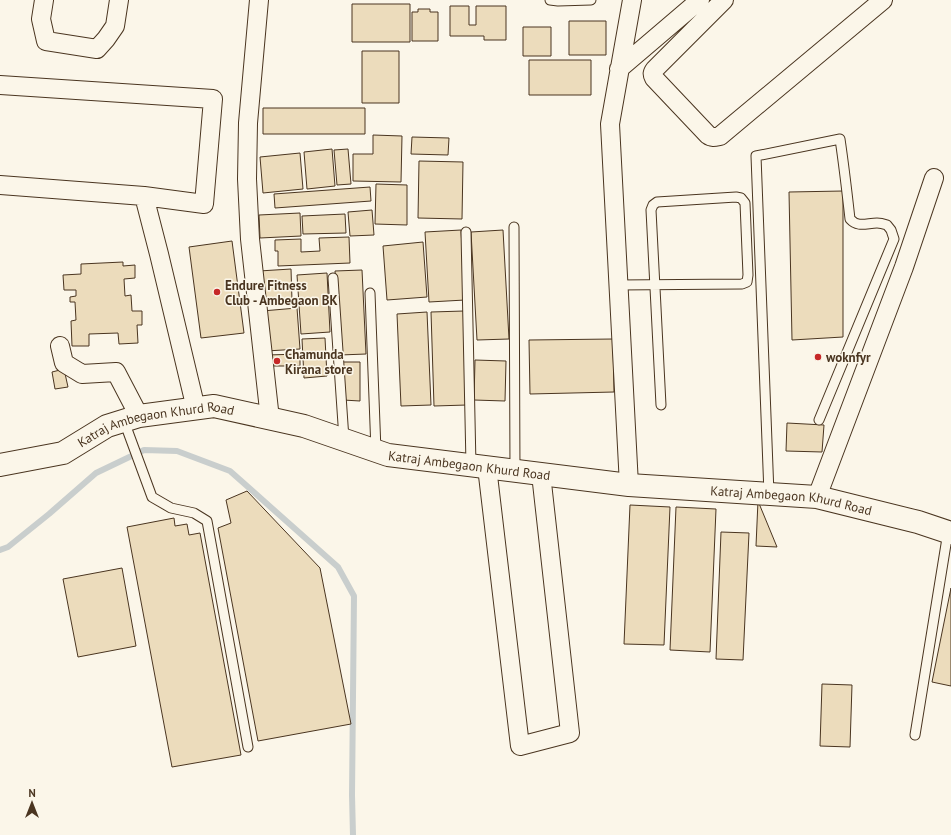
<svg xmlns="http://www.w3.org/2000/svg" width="951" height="835" viewBox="0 0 951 835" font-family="'PT Sans',sans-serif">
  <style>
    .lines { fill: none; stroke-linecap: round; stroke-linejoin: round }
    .stream { stroke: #c9cecd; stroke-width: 6 }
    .building { fill: #ecdcbc; stroke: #4a3520 }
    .lane-casing { stroke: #4a3520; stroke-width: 11 }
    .street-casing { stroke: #4a3520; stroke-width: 20 }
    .secondary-casing { stroke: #4a3520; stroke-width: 24 }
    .lane { stroke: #fbf6e9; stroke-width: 9 }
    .street { stroke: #fbf6e9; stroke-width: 18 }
    .secondary { stroke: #fbf6e9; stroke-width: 22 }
    .poi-dot { fill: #c62828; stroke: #fbf6e9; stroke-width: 1.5 }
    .labels { text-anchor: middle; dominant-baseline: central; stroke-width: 3; stroke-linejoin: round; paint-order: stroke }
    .poi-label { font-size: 13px; font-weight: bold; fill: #4a3520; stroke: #fbf6e9; text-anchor: start }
    .street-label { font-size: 13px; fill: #4a3520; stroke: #fbf6e9 }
  </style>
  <rect width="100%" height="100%" fill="#fbf6e9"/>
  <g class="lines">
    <path class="stream" d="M0 550 8 547 49 514 96 473 144 450 177 451 230 471 338 567 354 596 352 795 353 835"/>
  </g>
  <path class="building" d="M352 4H410V42H352Z
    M450 6H469V25H476V6H506V40H484V36H450Z
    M418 9H430V12H438V41H412V12H418Z
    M569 21H606V55H569Z
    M523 27H551V56H523Z
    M362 51H399V103H362Z
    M529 60H591V95H529Z
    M263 108H365V134H263Z
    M373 135 402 136 401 182 353 181V154H373Z
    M412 137 449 138 448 155 411 154Z
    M332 149 335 186 307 189 304 152Z
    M348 149 351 184 337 185 334 150Z
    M300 153 303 189 263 193 260 157Z
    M419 161 463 162 462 219 418 218Z
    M376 184 407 185V225L375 224Z
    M370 187 371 201 275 208 274 194Z
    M843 191V337L792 340 789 192Z
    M372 210 374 235 350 236 348 212Z
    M300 213 301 236 260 238 259 215Z
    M345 214 346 233 303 234 302 216Z
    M461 230 465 300 429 302 425 232Z
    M503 230 509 339 477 340 471 232Z
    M349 237 350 263 278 266V251H275V240L301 239V252L320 251 319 238Z
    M232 241 244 333 201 338 189 247Z
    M423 242 427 297 387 300 383 246Z
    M123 262V266L135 265V278L124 279 125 296 131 295 132 311H142V325H137L138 343 119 344 118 333 89 334V346H72L71 321 76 320 75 302H70V297L76 296V290H64L63 275 81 274V264Z
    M291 269 292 301 260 303 259 271Z
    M362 270 366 354 340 355 335 271Z
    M327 273 330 332 301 334 297 275Z
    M297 308 300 349 266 351 262 311Z
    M464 311 467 405 434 406 431 312Z
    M427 312 431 405 401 406 397 314Z
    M325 338 327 376 304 378 302 339Z
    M613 339 614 392 530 394 529 340Z
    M300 354V366H267V355Z
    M475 360 506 361 505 401 474 400Z
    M343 362H360V401L343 400Z
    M64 369 68 387 55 389 52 372Z
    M787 423 824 425 822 452 786 451Z
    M247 491 320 568 351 724 258 741 218 528 231 523 226 500Z
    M758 501 777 547 756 546Z
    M630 505 670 507 664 645 624 644Z
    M676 507 716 509 710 652 670 650Z
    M174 518 175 526 187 524 189 535 200 533 241 755 172 767 127 527Z
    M721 532 749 533 743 660 716 659Z
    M122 568 136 646 78 657 63 579Z
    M951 588V686L932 682Z
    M822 684 852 685 850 747 820 746Z"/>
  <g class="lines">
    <g class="lane-casing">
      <path id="lane" d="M550 0 558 1 591 0
        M514 227 515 471
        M466 232 471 465
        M333 278 344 439
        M618 285 742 284 747 282 748 275 745 203 741 198 736 197 657 202 653 205 651 210 661 405
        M370 293 376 451
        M124 421 152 497 171 508 194 513 207 521 248 747
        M769 494 756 156 840 139C844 166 847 192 850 219 858 228 867 223 877 223 880 223 884 224 887 225L891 230 894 239 819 420
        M915 735 948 532"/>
    </g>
    <g class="street-casing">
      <path id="street" d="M44 0 41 19 46 41 97 49 106 39 115 26 119 0
        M259 0 248 123 247 179 250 239 270 419
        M724 0 655 69C652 73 652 74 654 78L708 135C712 138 715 137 720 136L883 0
        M619 69 700 0
        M0 85 213 99 204 204 144 196 0 185
        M144 196 159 254 196 409
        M60 346 64 363 82 374 116 372 139 416
        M487 467 520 746 570 733 541 474
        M629 485 610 124 632 0
        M817 497 904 267 934 178"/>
    </g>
    <g class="secondary-casing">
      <g id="secondary">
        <path id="s1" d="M0 465 63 453 107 426 139 416 214 406 304 426 388 455 629 485 817 497 918 522 951 533"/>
      </g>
    </g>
    <use href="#lane" class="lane"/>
    <use href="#street" class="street"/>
    <use href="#secondary" class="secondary"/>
  </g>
  <g class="poi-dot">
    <circle cx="217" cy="292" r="4"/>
    <circle cx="818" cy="357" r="4"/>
    <circle cx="277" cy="361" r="4"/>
  </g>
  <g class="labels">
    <g class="poi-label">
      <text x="225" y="285">Endure Fitness<tspan x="225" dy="15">Club - Ambegaon BK</tspan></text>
      <text x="285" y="354">Chamunda<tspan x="285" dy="15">Kirana store</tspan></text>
      <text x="826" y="357">woknfyr</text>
    </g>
    <g class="street-label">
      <text stroke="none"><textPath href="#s1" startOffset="164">Katraj Ambegaon Khurd Road</textPath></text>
      <text stroke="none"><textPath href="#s1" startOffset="488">Katraj Ambegaon Khurd Road</textPath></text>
      <text stroke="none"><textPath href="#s1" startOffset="812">Katraj Ambegaon Khurd Road</textPath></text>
    </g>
  </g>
  <g transform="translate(32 803)" stroke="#fbf6e9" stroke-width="3" paint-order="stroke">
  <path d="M0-3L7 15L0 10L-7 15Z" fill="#4a3520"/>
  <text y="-6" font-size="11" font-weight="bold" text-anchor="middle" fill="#4a3520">N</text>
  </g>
</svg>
